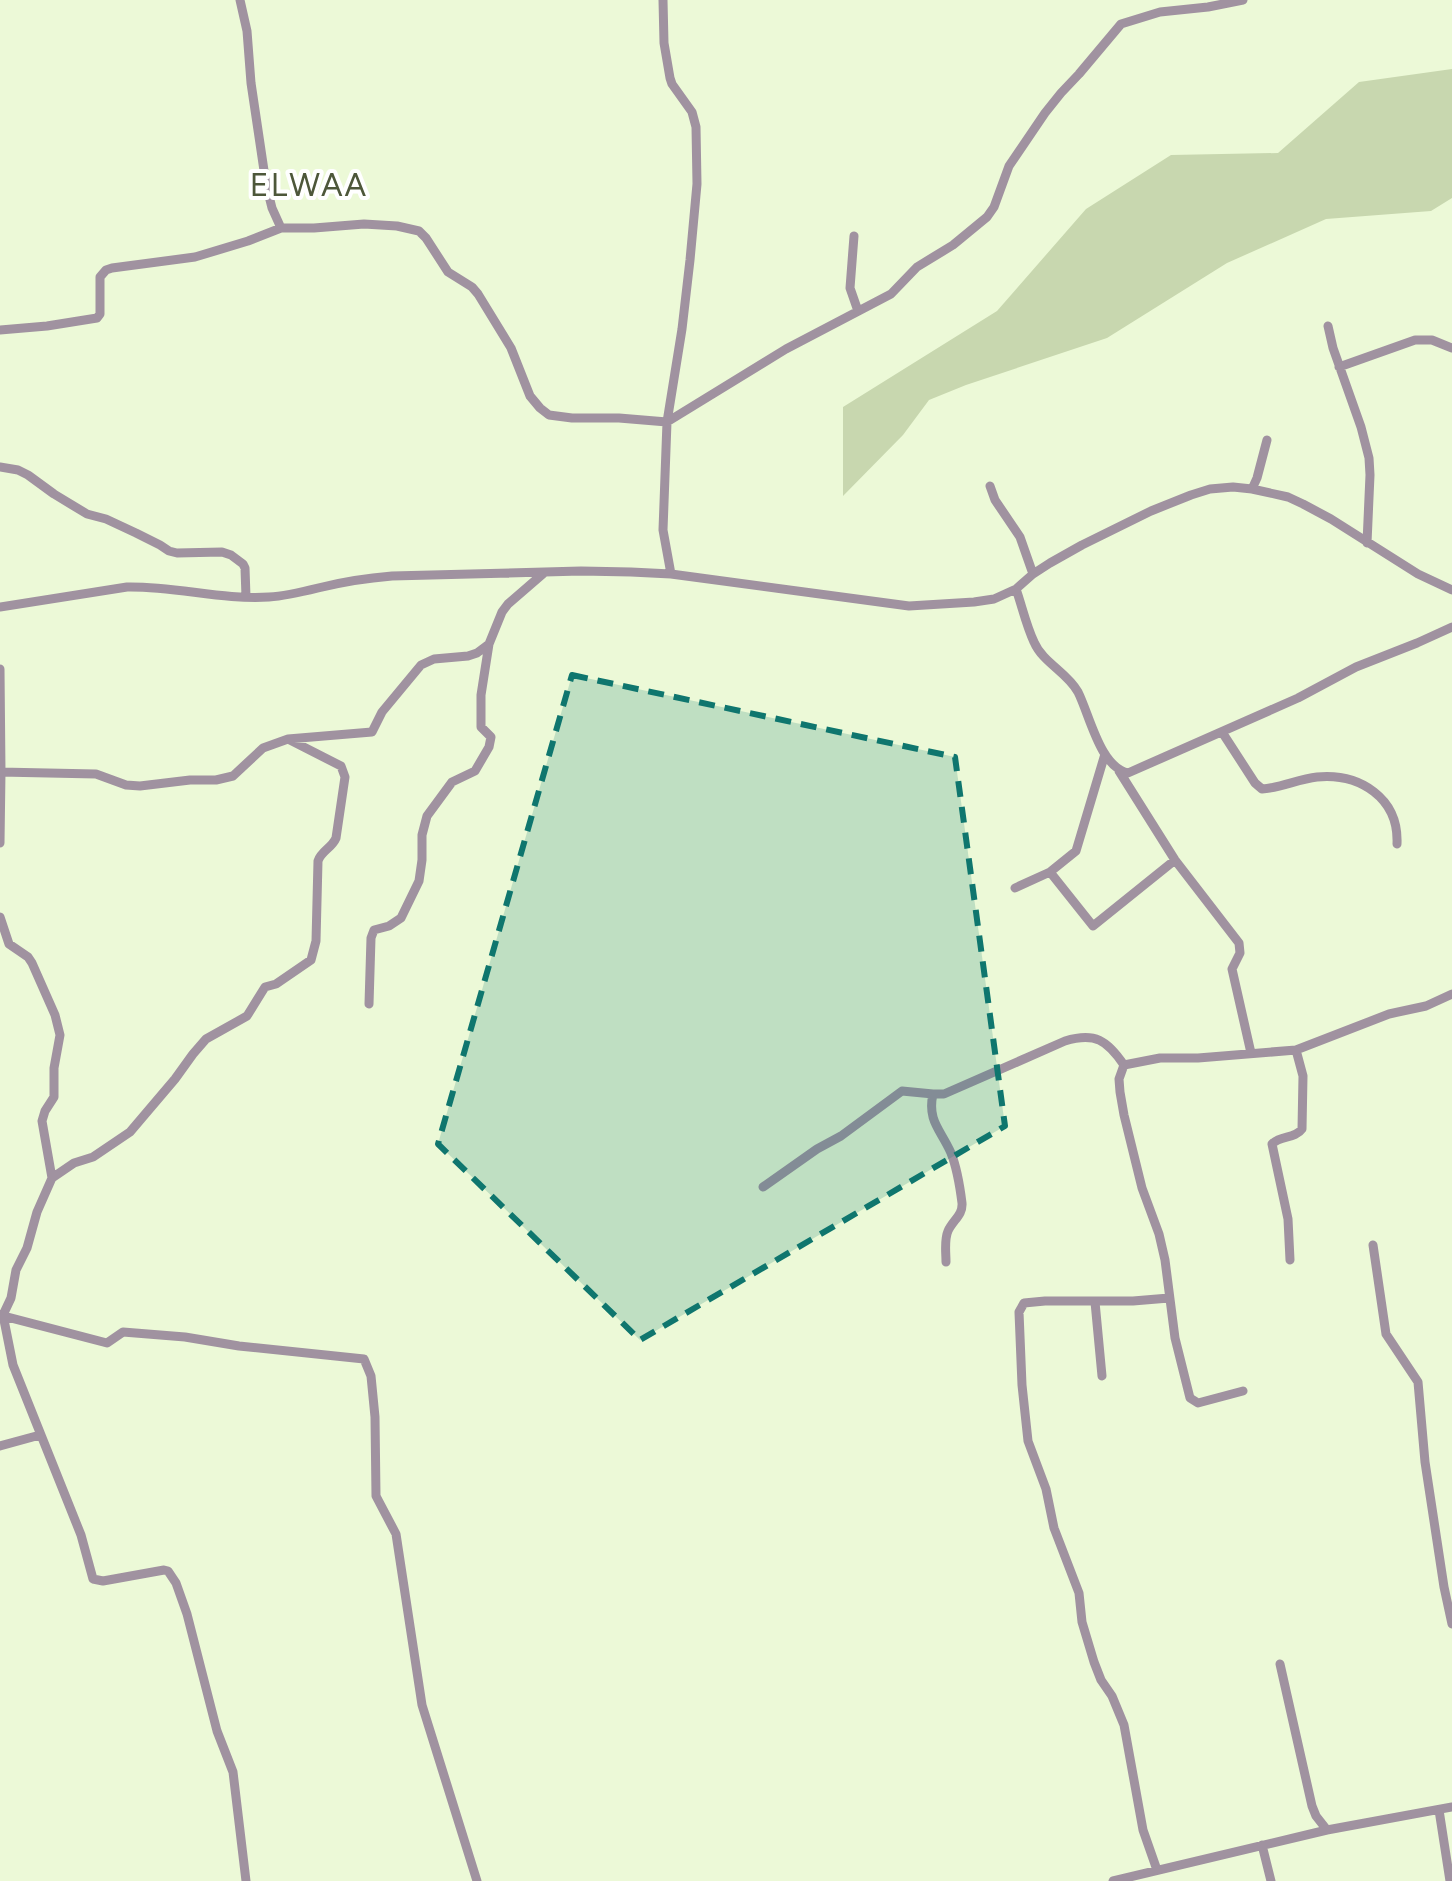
<svg xmlns="http://www.w3.org/2000/svg" width="1452" height="1881" viewBox="0 0 1452 1881" font-family="Figtree,sans-serif">
  <style>
    .green { fill: #c8d7af }
    .lines { fill: none; stroke-linecap: round; stroke-linejoin: round }
    .minor { stroke: #a092a0; stroke-width: 9 }
    .marked { fill: #0f766e; fill-opacity: 0.2; stroke: #0f766e; stroke-width: 6; stroke-dasharray: 16 10; stroke-linejoin: round }
    .labels { text-anchor: middle; dominant-baseline: central; stroke-width: 8; stroke-linejoin: round; paint-order: stroke }
    .quarter-label { font-size: 32px; letter-spacing: 2px; fill: #4d573a; stroke: #fff }
  </style>
  <rect width="100%" height="100%" fill="#ecf9d7"/>
  <path class="green" d="M1452 69V198L1431 211 1326 219 1227 263 1107 338 966 385 929 400 903 435 843 496V407L997 311 1086 209 1171 155 1278 153 1359 82Z"/>
  <g class="lines">
    <path class="minor" d="M240 0 247 31 251 83 266 184 272 208 281 228
      M663 0 664 43 670 78 672 84 692 112 696 127 697 184 690 260 682 329 667 422 663 530 671 574
      M854 236 850 288 858 311
      M1328 326 1333 348 1361 427 1369 458 1370 475 1367 543
      M0 330 47 326 97 318 100 314V277L106 270 112 268 195 257 248 241 281 228H314L364 224 397 226 419 231 426 238 448 272 472 287 478 294 511 348 530 396 540 408 549 415 572 418H619L667 422 786 349 891 294 917 267 953 245 987 217 994 207 1009 166 1045 113 1061 93 1079 74 1121 24 1160 12 1208 7 1243 0
      M1339 367 1415 340H1432L1452 348
      M0 467 18 470 28 475 54 494 87 514 106 519 136 533 160 545 169 551 177 553 222 552 231 555 243 564 245 568 246 597
      M990 486 995 500 1020 537 1033 574
      M1252 489 1257 478 1267 440
      M1016 589C1022 606 1026 625 1034 642 1043 663 1067 672 1078 692 1090 716 1100 767 1128 773L1298 698 1356 667 1417 643 1452 627
      M0 607 127 587C175 586 222 600 269 597 286 596 302 592 318 588 342 582 367 578 392 576L581 571 631 572 671 574 909 606 974 602 994 599 1016 589 1033 574 1050 563 1082 545 1151 511 1191 495 1210 489 1233 487 1252 489 1288 497 1303 504 1331 519 1418 574 1452 590
      M0 669 1 772 0 843
      M1222 732 1255 783 1262 789C1281 788 1298 779 1317 777 1360 773 1399 798 1397 844
      M1119 771 1175 860 1239 943 1240 953 1232 969 1251 1053
      M0 772 96 774 126 785 140 786 190 780H216L233 776 263 748 288 739 372 732 382 712 421 665 434 659 468 656 477 653 489 644 502 612 508 604 545 572
      M1050 872 1093 926 1175 860
      M1015 888 1050 872 1076 851 1105 754
      M0 917 9 944 28 957 32 963 55 1015 60 1035 54 1068V1097L45 1111 42 1121 52 1178
      M369 1004 371 938 374 930 389 926 401 918 419 881 422 860V835L427 816 452 782 475 771 489 747 491 737 481 727V695L489 644
      M1124 1065 1119 1079 1120 1092 1124 1115 1142 1188 1159 1234 1165 1260 1175 1338 1190 1398 1198 1403 1243 1391
      M1124 1065 1160 1058H1198L1296 1050 1389 1014 1426 1006 1452 994
      M933 1094C927 1121 941 1130 951 1153 957 1168 960 1187 962 1203 963 1215 953 1220 948 1231 944 1240 946 1252 946 1262
      M763 1187 817 1149 841 1136 902 1091 933 1094H944L1065 1041C1095 1032 1107 1040 1124 1065
      M1373 1245 1386 1334 1418 1382 1425 1462 1444 1587 1452 1624
      M1290 1260 1288 1219 1272 1144C1280 1135 1295 1139 1302 1129L1303 1076 1296 1050
      M1095 1302 1102 1376
      M0 1315 107 1343 123 1332 185 1337 239 1346 364 1359 371 1376 375 1417 376 1496 396 1534 422 1705 477 1881
      M0 1446 40 1435
      M1280 1664 1312 1806 1316 1816 1327 1830
      M1439 1810 1450 1881
      M1262 1845 1271 1881
      M1157 1870 1143 1830 1124 1725 1112 1696 1101 1680 1094 1662 1082 1622 1079 1593 1054 1528 1046 1489 1028 1441 1022 1385 1019 1312 1024 1303 1045 1301H1133L1169 1298
      M246 1881 233 1772 217 1731 187 1614 176 1583 168 1571 164 1570 103 1581 93 1579 81 1535 13 1365 3 1315 11 1298 16 1270 27 1248 37 1212 52 1178 74 1163 93 1157 130 1132 175 1079 193 1054 206 1039 247 1016 265 987 276 984 311 960 316 941 318 861C321 851 332 848 336 838L345 777 341 766 288 739
      M1113 1881 1327 1830 1452 1807"/>
  </g>
  <path class="marked" d="M572 675 955 757 1005 1126 640 1340 438 1144Z"/>
  <g class="labels">
    <g class="quarter-label">
      <text x="309" y="185">ELWAA</text>
    </g>
  </g>
</svg>
